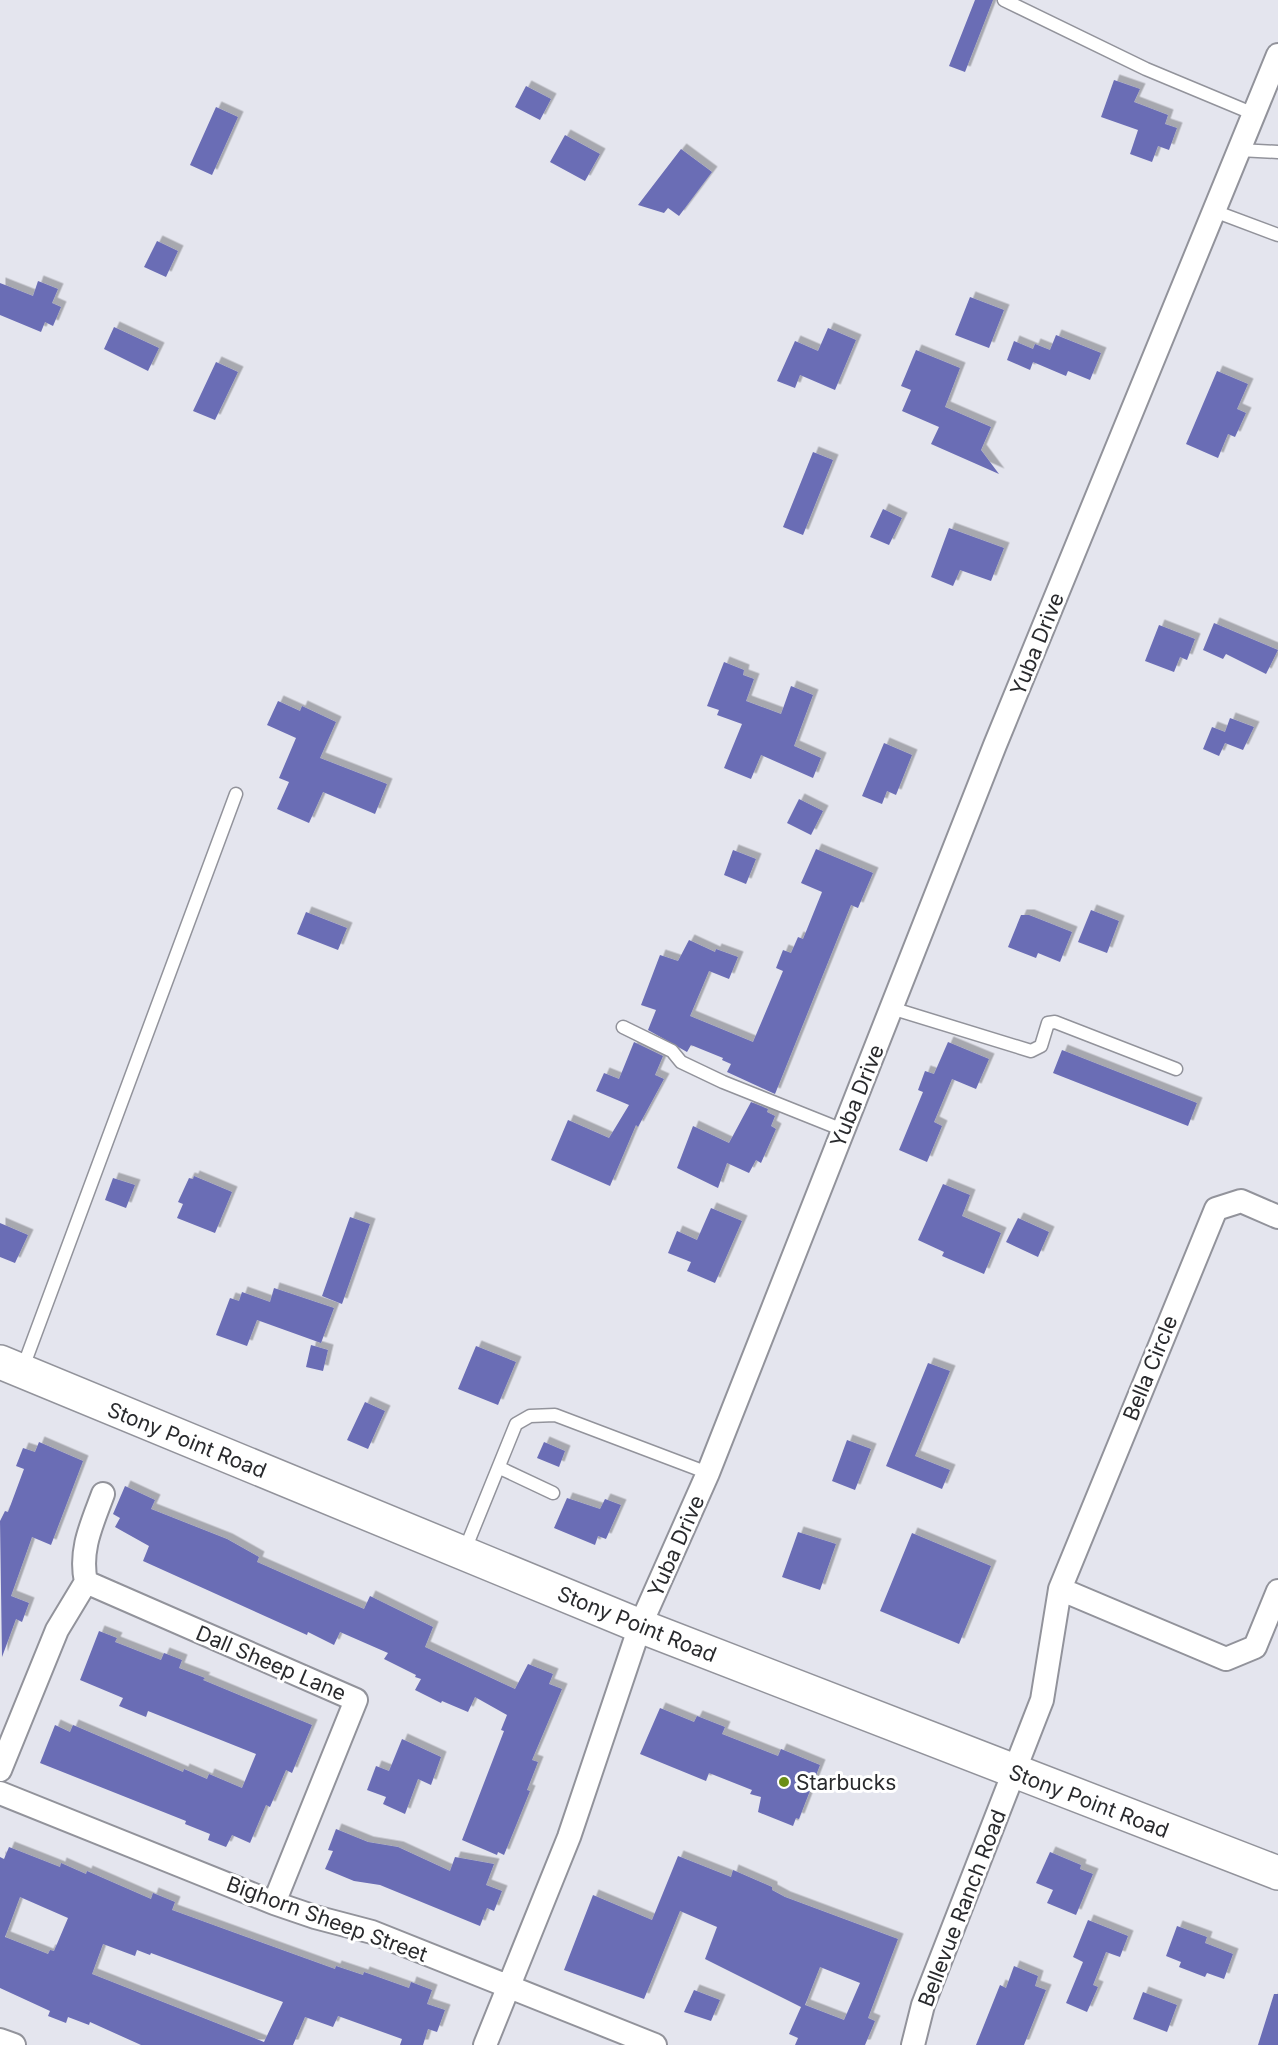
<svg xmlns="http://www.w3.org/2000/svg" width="1278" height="2045" viewBox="0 0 1278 2045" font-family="Inter,sans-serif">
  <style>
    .building { fill: #6b6db5; fill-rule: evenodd; filter: url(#shadow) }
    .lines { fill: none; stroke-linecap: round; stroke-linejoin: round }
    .service-casing { stroke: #92939b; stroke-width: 15 }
    .minor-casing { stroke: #92939b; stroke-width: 26 }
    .secondary-casing { stroke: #92939b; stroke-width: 36 }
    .service { stroke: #fff; stroke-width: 12 }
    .minor { stroke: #fff; stroke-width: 22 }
    .secondary { stroke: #fff; stroke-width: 33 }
    .poi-dot { fill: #6b8e16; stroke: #fff; stroke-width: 2 }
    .labels { text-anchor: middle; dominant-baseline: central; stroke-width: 6; stroke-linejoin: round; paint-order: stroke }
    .street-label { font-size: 21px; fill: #292a2d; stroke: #fff }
    .poi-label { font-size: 21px; fill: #292a2d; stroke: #fff; text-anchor: start }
  </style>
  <defs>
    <filter id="shadow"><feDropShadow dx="5.5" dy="-5.5" stdDeviation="0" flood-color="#0004"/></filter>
  </defs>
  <rect width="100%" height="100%" fill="#e4e5ee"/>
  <path class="building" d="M975 0H993L965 72 949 66Z
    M1114 80 1140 89 1134 102 1168 115 1165 124 1177 128 1169 150 1158 146 1152 162 1130 154 1138 130 1101 117Z
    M526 86 551 99 540 120 515 107Z
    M216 107 238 117 212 175 190 165Z
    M565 135 600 154 585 181 550 162Z
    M681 149 712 172 679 216 668 208 664 213 638 205Z
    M157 241 178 251 166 277 144 267Z
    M38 281 58 289 52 303 61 307 53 326 45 322 41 332 0 315V283L33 296Z
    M970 297 1004 310 989 348 955 335Z
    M114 327 159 348 148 371 104 349Z
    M828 328 856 340 835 390 800 375 795 388 777 381 795 341 818 351Z
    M1056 335 1101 353 1090 380 1068 371 1066 376 1033 362 1030 370 1007 360 1014 341 1033 349 1035 344 1050 350Z
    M916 350 960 368 945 407 991 427 981 450 999 474 931 444 939 427 902 411 911 390 901 386Z
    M216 362 238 372 215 420 193 411Z
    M1217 371 1248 384 1237 409 1246 413 1235 437 1228 434 1218 458 1186 444Z
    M813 452 833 460 803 535 783 527Z
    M883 509 902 518 889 545 870 537Z
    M949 528 1004 548 991 581 960 570 953 586 931 577Z
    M1214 623 1278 650 1266 674 1226 654 1223 659 1203 650Z
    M1159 625 1195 639 1187 660 1180 657 1174 672 1145 661Z
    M724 662 744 670 743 675 754 679 746 701 781 714 791 686 813 695 794 746 821 758 813 778 761 755 751 779 724 768 742 724 717 715 719 710 707 706Z
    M278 701 300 711 302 706 336 722 320 758 387 784 375 814 323 792 309 823 277 809 289 782 279 778 296 738 267 725Z
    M1230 718 1254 727 1243 750 1225 743 1219 756 1203 749 1212 727 1225 732Z
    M884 743 912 755 896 795 887 791 882 804 862 796Z
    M799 799 823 811 811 835 787 823Z
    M816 849 873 873 858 908 851 905 775 1094 727 1072 731 1064 722 1060 723 1058 691 1045 687 1052 648 1030 656 1010 641 1005 660 955 678 961 689 940 715 952 716 949 738 957 729 979 709 971 690 1016 753 1042 783 971 776 968 783 950 791 953 798 937 803 939 822 892 801 883Z
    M733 850 756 859 746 884 724 875Z
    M1091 910 1119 921 1107 953 1078 942Z
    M306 912 347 928 338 950 297 934Z
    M1021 915H1029L1072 932 1060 962 1038 953 1036 958 1008 947Z
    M634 1042 663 1056 655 1075 664 1079 638 1127 636 1125 610 1186 551 1160 568 1120 609 1138 629 1105 596 1091 604 1073 619 1079Z
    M948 1042 989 1059 976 1089 952 1079 934 1122 942 1126 927 1162 899 1150 923 1092 918 1090 925 1071 934 1074Z
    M1062 1050 1197 1103 1188 1126 1053 1073Z
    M751 1102 768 1109 767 1112 775 1116 771 1126 776 1129 761 1163 756 1160 749 1173 727 1163 718 1188 677 1168 693 1126 729 1143Z
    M194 1176 232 1192 215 1233 177 1218 183 1204 178 1202 189 1178 193 1179Z
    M113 1178 135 1185 126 1208 105 1200Z
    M943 1184 970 1195 962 1216 1001 1233 984 1274 942 1256 944 1252 918 1240Z
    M711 1208 742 1221 715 1283 687 1271 691 1262 668 1253 677 1231 697 1240Z
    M350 1217 370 1224 342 1304 322 1296Z
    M1018 1218 1049 1232 1038 1257 1006 1242Z
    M0 1223 28 1235 15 1263 0 1257Z
    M274 1288 334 1308 321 1343 257 1320 247 1346 216 1335 230 1298 239 1301 242 1292 270 1302Z
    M311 1345 328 1350 323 1371 306 1367Z
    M476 1346 516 1362 498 1405 458 1389Z
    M928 1363 950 1371 915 1456 950 1470 942 1489 886 1466Z
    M365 1402 385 1411 368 1449 347 1440Z
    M847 1440 871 1449 855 1490 832 1481Z
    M39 1442 83 1461 51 1545 32 1537 11 1596 29 1603 22 1622 16 1619 2 1657 0 1521 5 1511 8 1512 24 1469 16 1466 23 1448 35 1452Z
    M544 1442 565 1451 559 1467 537 1458Z
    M125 1486 155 1500 151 1509 227 1539 259 1557 257 1562 364 1609 370 1596 433 1627 425 1647 515 1689 528 1664 553 1674 549 1684 562 1689 532 1760 538 1762 527 1790 530 1791 504 1855 498 1852 497 1855 462 1840 504 1731 501 1730 507 1715 475 1697 468 1712 442 1701 441 1703 415 1690 421 1679 415 1677 416 1675 384 1659 388 1653 340 1632 334 1645 308 1632 307 1635 143 1561 149 1546 115 1527 120 1518 113 1514Z
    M567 1498 600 1509 605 1499 621 1505 606 1539 598 1536 595 1545 554 1528Z
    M798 1532 836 1544 820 1590 782 1577Z
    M912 1533 991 1566 959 1644 880 1611Z
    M99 1631 117 1638 115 1642 161 1660 164 1653 182 1660 179 1668 205 1678 203 1680 312 1725 292 1773 286 1770 270 1807 266 1805 250 1843 232 1835 226 1847 208 1840 210 1834 185 1824 186 1821 40 1763 55 1725 70 1732 73 1725 183 1772 184 1769 207 1779 209 1774 242 1788 256 1754 148 1711 146 1717 119 1706 123 1698 80 1680Z
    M660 1708 694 1722 697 1716 725 1727 722 1734 778 1756 781 1749 820 1765 799 1819 796 1818 793 1826 758 1812 761 1797 750 1794 752 1790 709 1773 706 1781 640 1754Z
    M402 1739 441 1757 431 1785 418 1779 405 1814 383 1804 386 1797 367 1790 376 1766 389 1771Z
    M336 1829 368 1842 398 1847 450 1871 455 1857 494 1864 486 1885 502 1891 494 1911 487 1908 480 1926 380 1885 354 1881 325 1869 333 1851 328 1850Z
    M9 1847 60 1867 61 1863 86 1874 87 1871 151 1899 153 1893 175 1902 172 1910 335 1969 336 1966 363 1975 364 1972 409 1988 411 1982 432 1990 427 2004 445 2010 437 2032 428 2029 423 2045H400L402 2039 338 2016 333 2027 305 2017 293 2045H141L90 2022 89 2025 68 2017 66 2023 48 2016 50 2011 0 1988V1857L4 1859ZM20 1897 68 1918 54 1951 50 1950 48 1954 5 1937ZM103 1944 135 1956 137 1950 150 1955 151 1953 283 2002 264 2042 92 1974Z
    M1050 1852 1081 1865 1080 1869 1093 1874 1076 1915 1047 1903 1053 1890 1036 1883Z
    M678 1856 731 1877 733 1870 772 1887V1890L785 1897 898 1939 868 2018 875 2021 865 2045H795L798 2038 789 2034 801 2007 705 1959 717 1927 680 1911 644 1999 564 1970 593 1895 652 1920ZM820 1967 860 1983 844 2020 805 2005Z
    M1088 1920 1128 1936 1120 1957 1106 1952 1093 1985 1098 1987 1087 2012 1066 2003 1083 1962 1073 1957Z
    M1177 1926 1207 1937 1205 1943 1233 1954 1224 1979 1207 1973 1205 1977 1179 1967 1181 1962 1166 1956Z
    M1014 1966 1038 1976 1035 1986 1046 1990 1024 2045H976L1000 1985 1006 1988Z
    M694 1990 720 2000 711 2021 684 2012Z
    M1143 1992 1177 2005 1167 2032 1133 2019Z
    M1274 1994H1278V2045H1258Z"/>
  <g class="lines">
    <g class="service-casing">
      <path id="service" d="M1004 0 1146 69 1254 114
        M1239 150 1278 152
        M1214 211 1278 235
        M891 1008 1031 1051 1041 1046 1048 1023 1055 1022 1176 1069
        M623 1027 672 1051 681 1062 723 1082 843 1130
        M22 1370 236 794
        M500 1468 553 1493
        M464 1552 516 1424 530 1416 555 1415 708 1473"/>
    </g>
    <g class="minor-casing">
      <path id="minor" d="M86 1582 356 1700 274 1903
        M86 1582C79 1550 92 1524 103 1494
        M1060 1589 1226 1659 1255 1647 1278 1591
        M0 1770 57 1630 86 1582
        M0 1793 274 1903 315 1917 372 1932 655 2045
        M0 2040 14 2045
        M485 2045 569 1837 640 1626 708 1473 995 745 1278 55
        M913 2045 923 2005 1042 1700 1060 1589 1216 1209 1241 1201 1278 1217"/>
    </g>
    <g class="secondary-casing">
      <path id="secondary" d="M0 1362 640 1626 1278 1873"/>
    </g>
    <use href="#service" class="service"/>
    <use href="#minor" class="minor"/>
    <use href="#secondary" class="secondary"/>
  </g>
  <circle class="poi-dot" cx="784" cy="1782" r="6"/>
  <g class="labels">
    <g class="street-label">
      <text transform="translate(1037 644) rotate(-68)">Yuba Drive</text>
      <text transform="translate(857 1096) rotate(-68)">Yuba Drive</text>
      <text transform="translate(1150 1368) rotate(-68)">Bella Circle</text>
      <text transform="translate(187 1440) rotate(22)">Stony Point Road</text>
      <text transform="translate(676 1546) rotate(-66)">Yuba Drive</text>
      <text transform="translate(637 1624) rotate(22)">Stony Point Road</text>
      <text transform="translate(271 1663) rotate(23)">Dall Sheep Lane</text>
      <text transform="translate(1089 1801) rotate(21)">Stony Point Road</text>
      <text transform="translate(962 1908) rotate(-69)">Bellevue Ranch Road</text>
      <text transform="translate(327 1919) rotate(20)">Bighorn Sheep Street</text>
    </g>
    <g class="poi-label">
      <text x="796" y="1782">Starbucks</text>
    </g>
  </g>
</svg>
